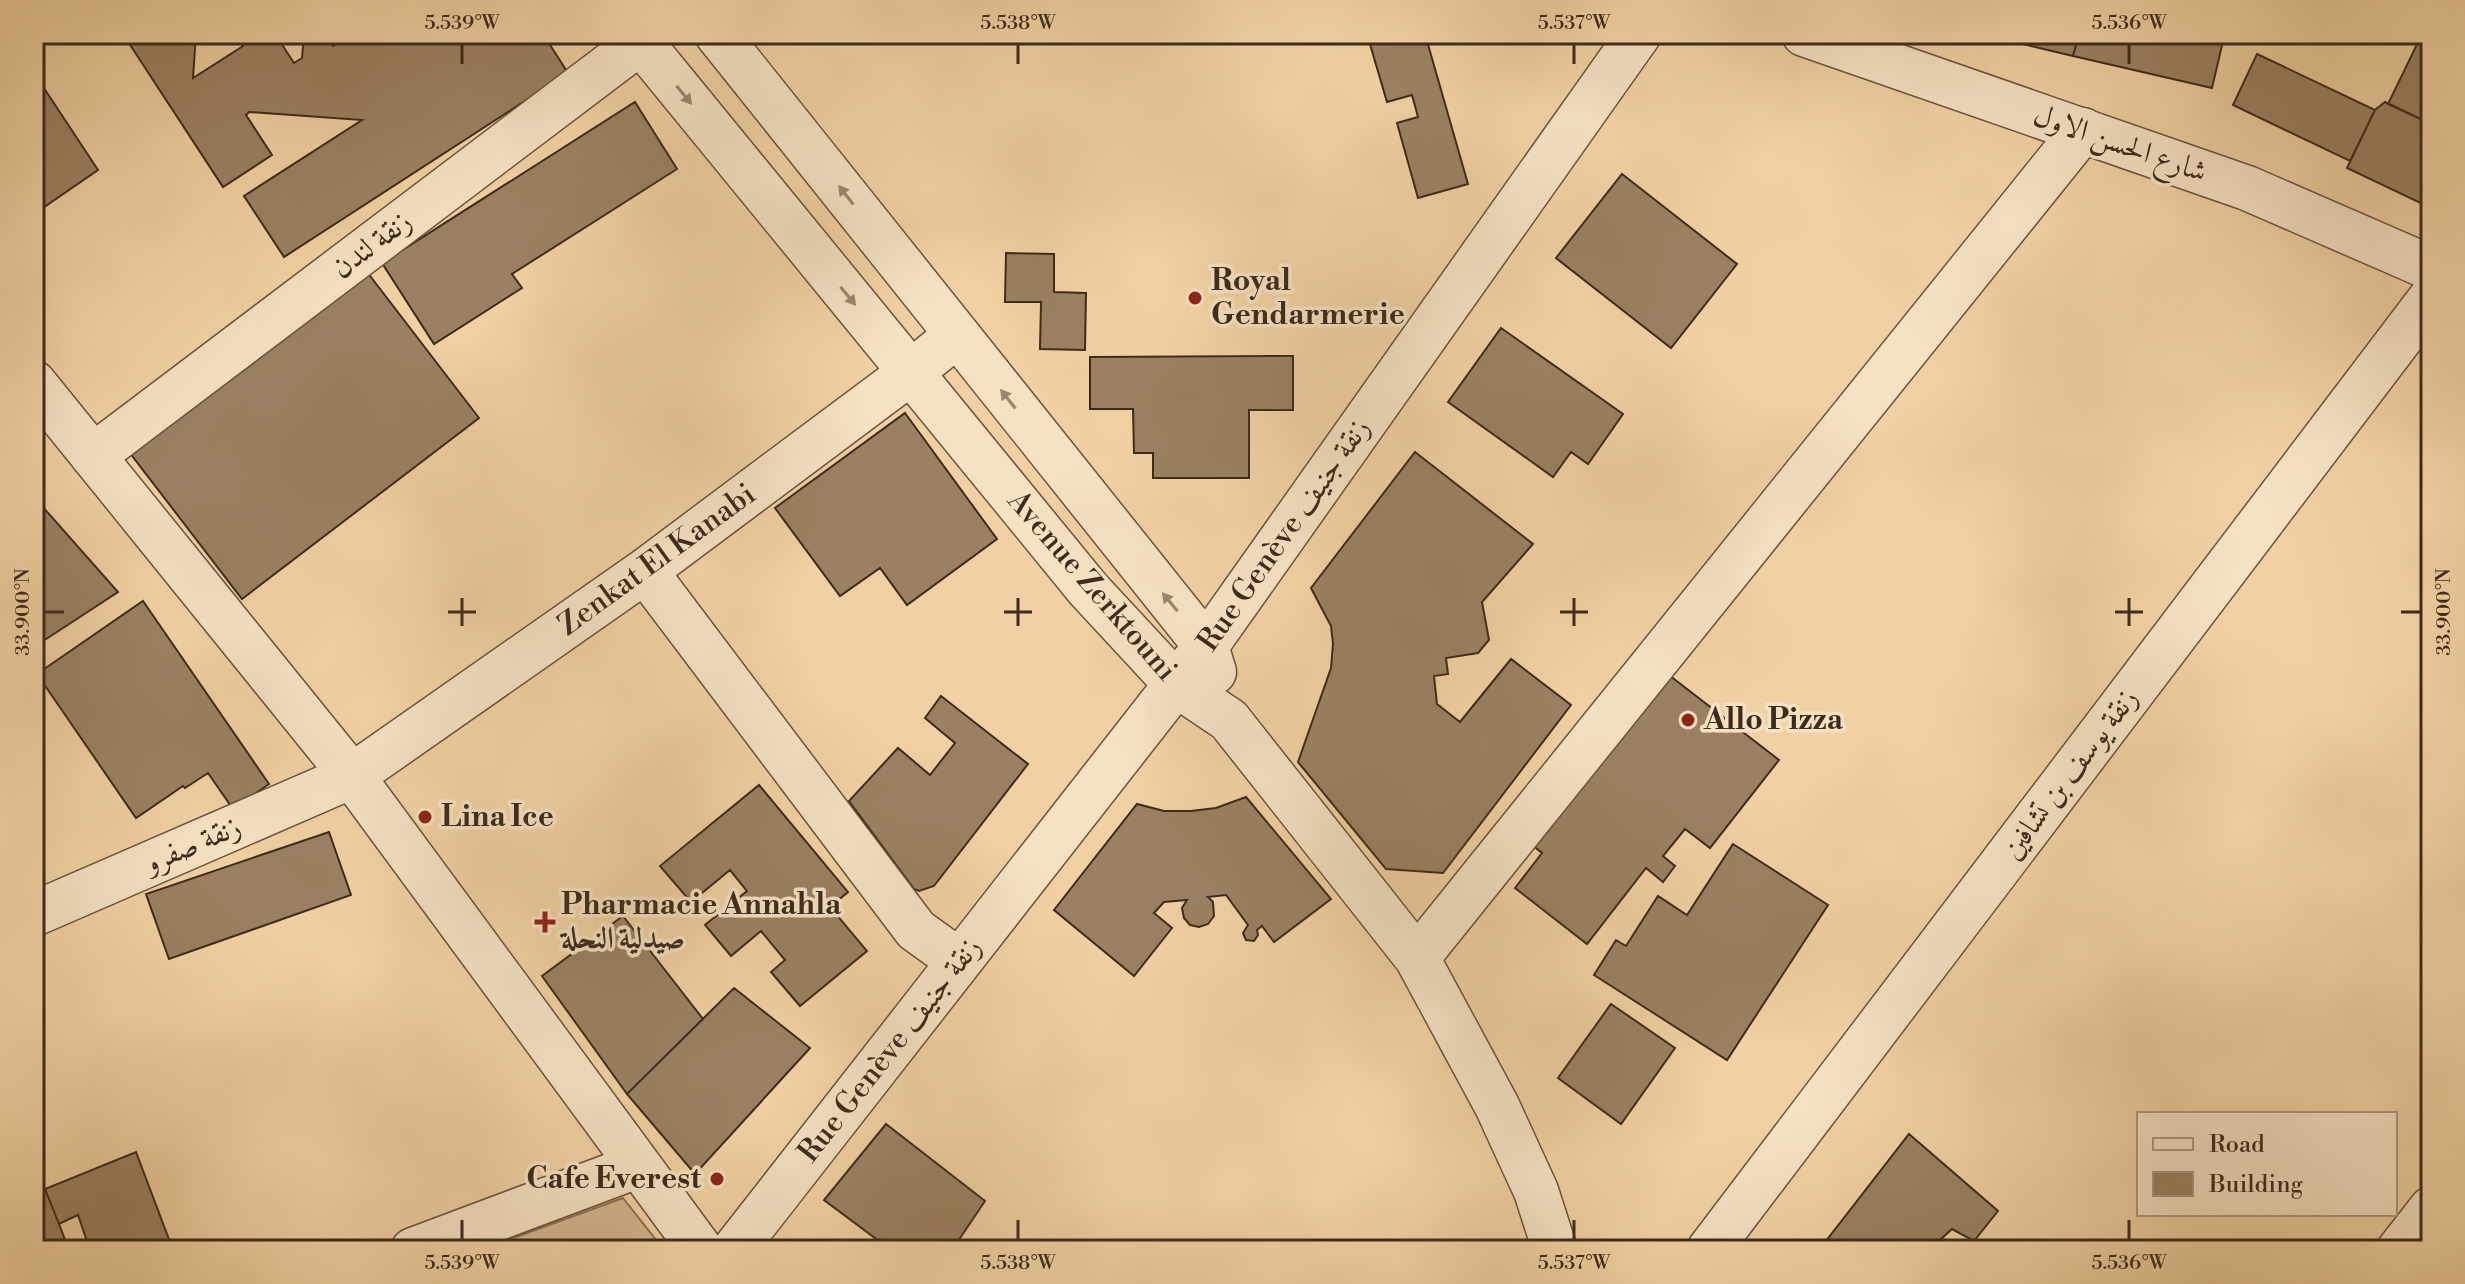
<svg xmlns="http://www.w3.org/2000/svg" width="2465" height="1284" viewBox="0 0 2465 1284" font-family="'Libre Bodoni',Amiri,serif">
  <style>
    .green { fill: #d2b58c; stroke: #887054; stroke-width: 2 }
    .building { fill: #9b8162; stroke: #3d2b1c; stroke-width: 2 }
    .lines { fill: none; stroke-linecap: round; stroke-linejoin: round }
    .minor-casing { stroke: #6a543e; stroke-width: 47 }
    .tertiary-casing { stroke: #6a543e; stroke-width: 47 }
    .minor { stroke: #f6e1c3; stroke-width: 44 }
    .tertiary { stroke: #f6e1c3; stroke-width: 44 }
    .oneway { fill: #9a8670 }
    .ticks { fill: none; stroke: #3d2b1c; stroke-width: 3 }
    .poi-dot { fill: #8f2418; stroke: #f6e1c3; stroke-width: 3 }
    .labels { text-anchor: middle; dominant-baseline: central; stroke-width: 7; stroke-linejoin: round; paint-order: stroke }
    .street-label { font-size: 30px; fill: #3d2b1c; stroke: #f6e1c3 }
    .poi-label { font-size: 30px; font-weight: bold; fill: #3d2b1c; stroke: #f6e1c3; text-anchor: start }
    .neatline { fill: none; stroke: #3d2b1c; stroke-width: 3 }
    .ticks-label { font-size: 20px; text-anchor: middle; fill: #3d2b1c }
  </style>
  <rect width="100%" height="100%" fill="#f1d1a3"/>
  <filter id="stains"><feTurbulence type="fractalNoise" baseFrequency=".0025" numOctaves="4"/><feColorMatrix values="0 0 0 0 .2 0 0 0 0 .09 0 0 0 0 .02 0 0 0 .5 -.17"/></filter>
  <radialGradient id="worn" r=".72"><stop offset=".6" stop-color="#630" stop-opacity="0"/><stop offset="1" stop-color="#630" stop-opacity=".3"/></radialGradient>
  <path class="green" d="M623 1198 664 1250H480Z"/>
  <path class="building" d="M123 34H196L193 78 243 46 235 34H275L294 63 302 58 304 34H325L333 46 353 34H407L412 40 421 34H543L568 73 284 257 244 196 362 120 249 112 246 115 272 155 223 187Z
    M1367 34H1425L1468 184 1418 198 1397 123 1418 117 1412 95 1387 102Z
    M1981 34H2079L2073 56Z
    M2079 34H2210L2224 37 2212 88 2073 56Z
    M2422 34H2431V124L2388 104Z
    M2257 54 2375 110 2350 161 2233 105Z
    M34 73 98 170 34 214Z
    M635 102 677 169 512 274 522 288 434 344 382 263Z
    M2385 102 2431 124V208L2347 168 2375 110Z
    M1622 174 1737 264 1671 348 1556 258Z
    M1006 253 1054 254V292L1086 293 1085 350 1040 349 1041 302H1005Z
    M364 268 479 418 242 599 126 448Z
    M1501 328 1623 414 1588 464 1571 452 1553 477 1448 402Z
    M1293 356V410H1249V478H1153V453H1134L1133 409H1090V357Z
    M905 413 997 539 907 605 880 568 840 596 775 508Z
    M1415 452 1533 544 1482 602 1489 640 1478 653 1446 658 1448 674 1434 676 1437 704 1460 722 1511 659 1571 705 1443 873 1386 869 1298 762 1331 668 1333 644 1331 626 1311 588Z
    M34 497 118 592 34 647Z
    M143 601 269 784 233 809 208 773 185 788 183 786 136 818 37 674Z
    M1665 672 1779 760 1710 848 1685 829 1663 856 1675 866 1663 882 1646 868 1587 944 1515 888 1542 853 1531 844Z
    M941 696 1028 764 934 886 919 891 914 889 849 801 898 748 930 775 955 743 925 718Z
    M759 785 848 892 830 907 867 951 800 1006 771 972 785 960 761 931 731 956 705 925 747 891 730 870 691 902 660 866Z
    M1246 797 1331 899 1274 942 1262 926 1257 930 1258 935 1254 941 1246 940 1243 933 1248 925 1226 895 1208 897 1213 902 1214 916 1208 924 1199 927 1190 925 1184 918 1182 908 1187 900 1164 902 1154 913 1172 928 1134 976 1054 910 1137 804 1164 811H1191L1216 808Z
    M329 832 351 895 169 959 146 894Z
    M1733 844 1828 905 1727 1060 1594 975 1616 940 1626 946 1658 896 1687 915Z
    M623 916 703 1019 627 1094 542 976Z
    M734 988 810 1048 695 1174 627 1094Z
    M1611 1004 1675 1048 1621 1124 1558 1078Z
    M886 1124 985 1201 952 1250H891L824 1200Z
    M1909 1134 1998 1211 1974 1241 1952 1229 1929 1250H1819Z
    M136 1152 173 1250H90L78 1215 59 1224 45 1189Z
    M45 1189 59 1224 69 1250H34V1193Z"/>
  <g class="lines">
    <g class="minor-casing">
      <path id="minor" d="M634 34 1088 589 1177 685 1229 720 1417 958 1497 1106 1536 1191 1555 1250
        M717 34 1206 646 1214 672
        M93 456 651 34
        M645 571 916 930 959 961
        M34 914 352 776 645 571 910 373 957 335
        M1417 958 2083 130
        M413 1250 637 1166
        M734 1250 1206 646 1639 34
        M1709 1250 2431 298"/>
    </g>
    <g class="tertiary-casing">
      <path id="tertiary" d="M1804 34 2247 188 2431 268
        M34 383 352 776 701 1250
        M2399 1250 2431 1209"/>
    </g>
    <use href="#minor" class="minor"/>
    <use href="#tertiary" class="tertiary"/>
  </g>
  <defs><path id="oneway-solid" d="M-6-.8H1V-3.2L6.5 0L1 3.2V.8H-6Z" transform="scale(2)"/></defs>
  <g class="oneway">
    <use href="#oneway-solid" transform="translate(684 95) rotate(51)"/>
    <use href="#oneway-solid" transform="translate(846 195) rotate(-128)"/>
    <use href="#oneway-solid" transform="translate(848 296) rotate(51)"/>
    <use href="#oneway-solid" transform="translate(1008 399) rotate(-128)"/>
    <use href="#oneway-solid" transform="translate(1170 602) rotate(-129)"/>
  </g>
  <path class="ticks" d="M462 44V64M1018 44V64M1574 44V64M2129 44V64M462 598V626M1018 598V626M1574 598V626M2129 598V626M44 612H64M448 612H476M1004 612H1032M1560 612H1588M2115 612H2143M2401 612H2421M462 1220V1240M1018 1220V1240M1574 1220V1240M2129 1220V1240"/>
  <g class="poi-dot">
    <circle cx="1195" cy="298" r="8"/>
    <circle cx="1688" cy="720" r="8"/>
    <circle cx="425" cy="817" r="8"/>
    <path d="M541 910h8v8h8v8h-8v8h-8v-8h-8v-8h8z"/>
    <circle cx="717" cy="1179" r="8"/>
  </g>
  <g class="labels">
    <g class="street-label">
      <text transform="translate(2120 144) rotate(19)">شارع الحسن الاول</text>
      <text transform="translate(372 245) rotate(-37)">زنقة لندن</text>
      <text transform="translate(1284 535) rotate(-55)">Rue Genève زنقة جنيف</text>
      <text transform="translate(657 560) rotate(-36)">Zenkat El Kanabi</text>
      <text transform="translate(1092 586) rotate(49)">Avenue Zerktouni</text>
      <text transform="translate(2070 774) rotate(-53)">زنقة يوسف بن تشافين</text>
      <text transform="translate(193 845) rotate(-23)">زنقة صفرو</text>
      <text transform="translate(890 1050) rotate(-52)">Rue Genève زنقة جنيف</text>
    </g>
    <g class="poi-label">
      <text x="1211" y="281">Royal<tspan x="1211" dy="34">Gendarmerie</tspan></text>
      <text x="1704" y="720">Allo Pizza</text>
      <text x="441" y="817">Lina Ice</text>
      <text x="561" y="905">Pharmacie Annahla<tspan x="561" dy="34">صيدلية النحلة</tspan></text>
      <text x="701" y="1179" text-anchor="end">Cafe Everest</text>
    </g>
  </g>
  <rect width="2465" height="1284" fill="none" stroke="#f1d1a3" stroke-width="88"/>
  <rect x="2137" y="1112" width="260" height="104" fill="#f6e1c3" stroke="#ac9880" stroke-width="2"/>
  <rect x="2153" y="1138" width="40" height="12" fill="#f6e1c3" stroke="#ac9880" stroke-width="2"/>
  <text x="2209" y="1152" font-size="24" fill="#3d2b1c">Road</text>
  <rect x="2153" y="1172" width="40" height="24" fill="#9b8162" stroke="#ac9880" stroke-width="2"/>
  <text x="2209" y="1192" font-size="24" fill="#3d2b1c">Building</text>
  <rect x="44" y="44" width="2377" height="1196" class="neatline"/>
  <g class="ticks-label">
    <text x="462" y="29">5.539°W</text>
    <text x="1018" y="29">5.538°W</text>
    <text x="1574" y="29">5.537°W</text>
    <text x="2129" y="29">5.536°W</text>
    <text transform="translate(22 612) rotate(-90)" y="7">33.900°N</text>
    <text transform="translate(2443 612) rotate(-90)" y="7">33.900°N</text>
    <text x="462" y="1269">5.539°W</text>
    <text x="1018" y="1269">5.538°W</text>
    <text x="1574" y="1269">5.537°W</text>
    <text x="2129" y="1269">5.536°W</text>
  </g>
  <rect width="100%" height="100%" filter="url(#stains)"/>
  <rect width="100%" height="100%" fill="url(#worn)"/>
</svg>
